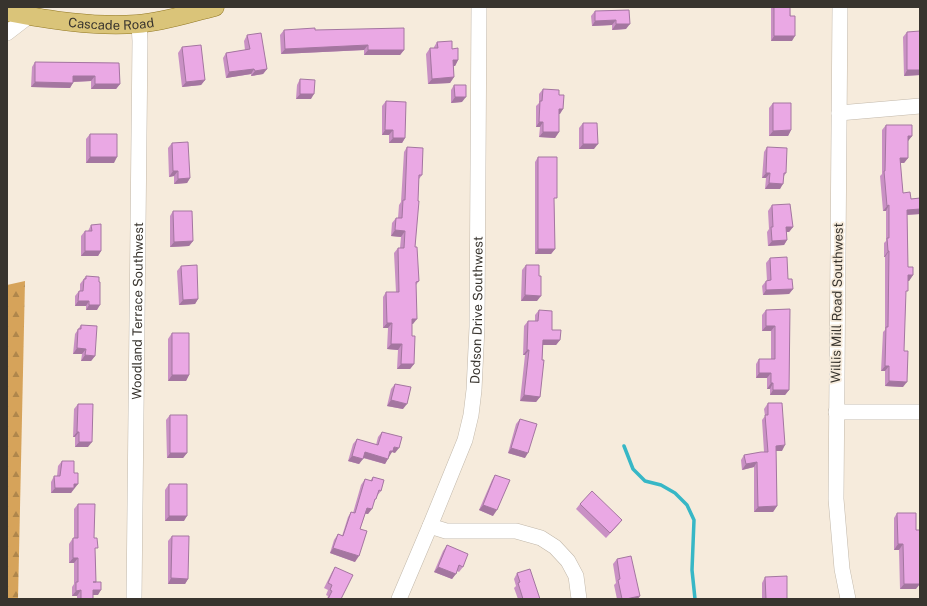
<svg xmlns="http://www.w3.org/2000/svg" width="927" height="606" viewBox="0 0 927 606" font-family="'Public Sans',sans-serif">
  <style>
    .forest { fill: url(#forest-firs) }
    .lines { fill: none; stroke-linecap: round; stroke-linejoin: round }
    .stream { stroke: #37b7c6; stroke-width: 3.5 }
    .minor-casing { stroke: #c2b8aa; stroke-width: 16 }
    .major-casing { stroke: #927824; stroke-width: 19 }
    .minor { stroke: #fff; stroke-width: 15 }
    .major { stroke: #dac479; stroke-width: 18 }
    .wall { fill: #c990c4 }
    .shaded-wall { fill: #a476a0 }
    .building { fill: #eaa8e4; stroke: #a476a0 }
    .labels { text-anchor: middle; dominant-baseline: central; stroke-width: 3.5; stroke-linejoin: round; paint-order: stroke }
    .street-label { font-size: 13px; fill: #38342e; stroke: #f6ebdc }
  </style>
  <defs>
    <pattern id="forest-firs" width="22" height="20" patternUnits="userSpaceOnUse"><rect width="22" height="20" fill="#d6a35a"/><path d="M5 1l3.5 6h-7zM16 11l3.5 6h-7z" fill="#af864b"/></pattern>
  </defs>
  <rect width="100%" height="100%" fill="#f6ebdc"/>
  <path class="forest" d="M25 281 18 599H7V285Z"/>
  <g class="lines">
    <path class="stream" d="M624 446 633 469 645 481 661 485 675 493 687 505 694 520 692 570 695 599"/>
    <g class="minor-casing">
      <g id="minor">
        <path d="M840 7 836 499 842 569 848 599"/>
        <path d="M7 33 29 16"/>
        <path d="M839 113 920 106"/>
        <path d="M836 412H920"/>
        <path d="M430 526 446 531H516L541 538 555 547 568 561 576 576 579 599"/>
        <path id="s1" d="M134 599 140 41 139 24"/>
        <path id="s2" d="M399 599 430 526 465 440 471 415 474 390 477 327 479 7"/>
      </g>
    </g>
    <g class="major-casing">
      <g id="major">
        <path id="s3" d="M7 12C50 20 93 27 137 24 164 22 190 13 215 7"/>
      </g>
    </g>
    <use href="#minor" class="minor"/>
    <use href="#major" class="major"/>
  </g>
  <path class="wall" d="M771 7H790L792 41H771Z
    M629 10 626 29 612 30V25L592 26 591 16 595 11Z
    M284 30H315L404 50 400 55H364V50L281 54 280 35Z
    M907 32 920 75 904 76 903 37Z
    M247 35 267 69 263 74 251 76V74L226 78 223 58 226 53 245 50 244 41Z
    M437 42 452 49 458 60 455 66H453L454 77 450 83 428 84 426 54 430 48H434V47Z
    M182 47 205 80 201 85 182 87 178 53Z
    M35 62 119 63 120 84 116 89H91V81L73 82 70 88 31 87 32 67Z
    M300 79 311 99H296L297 85Z
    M454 85 462 102 451 103V90Z
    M543 89 559 95 563 109 559 114V132L555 138 539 137 540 127H536V106L539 103V94Z
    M386 101 405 138 402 143H389V135H382V106Z
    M773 103 791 130 788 136H769V108Z
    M583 123 594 149H579V128Z
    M886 125 912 136 908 141V158L904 163H900L903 193 911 199 920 198V214L907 215 908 267 913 275 909 281H908L905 295 903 387 885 386V371H881L883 332 885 330V257H884V243L886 241V211H883L880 176 882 174V130Z
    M90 134 114 163H86V139Z
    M172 143 190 178 187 183 174 184V176L169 177 168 148Z
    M407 147 422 175 419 179 415 247 419 281 416 285 413 324H412V336L414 364 410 369H397L398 350 387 349 388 328H383V297L386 292H396L394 253 398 248H400L401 237 391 236 392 223 396 218H398L399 205 401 202 404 152Z
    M767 147 786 173 784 176 780 189H765L766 178H762L764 152Z
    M538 157 554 202 555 249 551 254H535V162Z
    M772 205 793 227 789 232H787V240L784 245 768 246 767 232 769 229 768 211Z
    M173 211 193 241 189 246 170 247V216Z
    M91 225 101 251 98 256H81V236L85 231H88Z
    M770 258 793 289 789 294 763 295 762 286 766 281H767L766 263Z
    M526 265 539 276 537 301H521L522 270Z
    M181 266 198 299 195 304 179 305 177 271Z
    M86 276 97 310H86V306H75V296L79 291H80V284Z
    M790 309 789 390 785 395H770V389H767V378H756V364L759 359H771V331H762V315L766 310Z
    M539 310 552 330 560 340 556 345H543L540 397 536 402 520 401 525 355H523L524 326 528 321H535V315Z
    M81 325 95 356 91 361H81L82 354H73L75 334Z
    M172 333 189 375 186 381H168V339Z
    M395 384 403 409 387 406 391 389Z
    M768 403 782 451H776L777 506 773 512H754V467L742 470 741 460 744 455 764 452 762 420 765 416 764 409Z
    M78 404 88 447H75V437H73L74 409Z
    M170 415 187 453 183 458H167L166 420Z
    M520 419 525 458 508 453 516 424Z
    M382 432 395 453 392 452 389 456 385 464 363 458 359 464 348 461 353 444 357 439 376 445 378 437Z
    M62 461 74 473V489H73L71 493H51V482L54 476H57L58 466Z
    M495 475 493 516 479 510 492 480Z
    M373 477 381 491 377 496 368 514H365L360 529 355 562 330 553 334 540 338 534 342 536 348 517 351 512 353 513 361 485 365 479 370 481Z
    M169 484 184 521H165V490Z
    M78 504 94 538 95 552 96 582 98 595H93V599H77V596H72V587L74 584V563H69V544L73 538H74V509Z
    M580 504 622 520 618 525 606 538 576 509Z
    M897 513 916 589H900L899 550H894V518Z
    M172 536 188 579 185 584H168V541Z
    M447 545 463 567 459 572 457 571 452 579 434 572 443 551Z
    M617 559 638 599H617L614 585 616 583 613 564Z
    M335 567 341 599H327L328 596 326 595 328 590 324 588 332 572Z
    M517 573 540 599H518L514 588 516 586 514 579Z
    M765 577 787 599H762V583Z"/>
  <path class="shaded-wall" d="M616 20 612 25 592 26 595 21Z
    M616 24H630L626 29 612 30Z
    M774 36H795L792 41H771Z
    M368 45 364 50 281 54 285 49Z
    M368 50H404L400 55H364Z
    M453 60H458L455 66H449Z
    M254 69 251 74 226 78 229 72Z
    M267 69 263 74 251 76 255 71Z
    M907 70H920V75L904 76Z
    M73 76H95L91 81 70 82Z
    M454 77 450 83 428 84 432 79Z
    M205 80 201 85 182 87 186 82Z
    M35 82 73 83 70 88 31 87Z
    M95 84H120L116 89H91Z
    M300 94H314L311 99H296Z
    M455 97H466L462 102 451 103Z
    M559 109H563L560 114H555Z
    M539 122H543L540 127H536Z
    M385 130H393L389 135H382Z
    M791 130 788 136H769L773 131Z
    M543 132H559L555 138 539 137Z
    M908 136H912L908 141H904Z
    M393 138H405L402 143H389Z
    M583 144H598L594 149H579Z
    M90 157H117L114 163H86Z
    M900 158H908L904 163H896Z
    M173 171H178L174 176 169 177Z
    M766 173H770L766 178H762Z
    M190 178 187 183 174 184 178 179Z
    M769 183 783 184 780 189H765Z
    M889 205 886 211H883L887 206Z
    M920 209V214L904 215 907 210Z
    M786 227H793L789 232H783Z
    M395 230 405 231 401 237 391 236Z
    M787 240 784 245 768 246 772 241Z
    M193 241 189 246 170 247 174 242Z
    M538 249H555L551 254H535Z
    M85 251H101L98 256H81Z
    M888 251H889L885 257H884Z
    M908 275H913L909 281H905Z
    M793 289 789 294 763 295 766 290Z
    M525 295 541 296 537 301H521Z
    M198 299 195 304 179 305 183 300Z
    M78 301H89L86 306H75Z
    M89 305H100L97 310H86Z
    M412 319H417L413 324H408Z
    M387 323H392L388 328H383Z
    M766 326H775L771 331H762Z
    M543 340H560L556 345H539Z
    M391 344H402L398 350 387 349Z
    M77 348 86 349 82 354H73Z
    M527 350H529L525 355H523Z
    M85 355 95 356 91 361H81Z
    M401 364H414L410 369H397Z
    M885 366H889L885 371H881Z
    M759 373H771L767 378H756Z
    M172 375H189L186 381H168Z
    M889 381 907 382 903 387 885 386Z
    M771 383H773L770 389H767Z
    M773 390H789L785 395H770Z
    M524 395 540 397 536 402 520 401Z
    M391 400 407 404 403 409 387 406Z
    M77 432H79L75 437H73Z
    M79 442H92L88 447H75Z
    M785 445 782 451H772L776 446Z
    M394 447 399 448 395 453 392 452 389 457 387 456Z
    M511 448 528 453 525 458 508 453Z
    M365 452 388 459 385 464 361 457Z
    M170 453H187L183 458H167Z
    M352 456 363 459 359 464 348 461Z
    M757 462 754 467 742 470 746 464Z
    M74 484H78L71 493H51L55 488Z
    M483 505 497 510 493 516 479 510Z
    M777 506 773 512H754L758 507Z
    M367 508 372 509 368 514 363 513Z
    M169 516H187L184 521H165Z
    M898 544H903L899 550H894Z
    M333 548 359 556 355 562 330 553Z
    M73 558H78L74 563H69Z
    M438 567 456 574 452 579 434 572Z
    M171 578 188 579 185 584H168Z
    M904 584H920L916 589H900Z
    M81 590 77 596H72L76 591Z
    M93 590H101L98 595H89Z
    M640 596 638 599H626Z"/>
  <path class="building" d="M774 7H790V16H795V36H774Z
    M629 10 630 24H616V20L595 21V11Z
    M315 28V30L404 28V50H368V45L285 49 284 30Z
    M920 31V70H907V32Z
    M261 33 267 69 255 71 254 69 229 72 226 53 250 49 247 35Z
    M452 41V49L458 48V60H453L454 77 432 79 430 48H438L437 42Z
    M201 45 205 80 186 82 182 47Z
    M35 62 119 63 120 84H95V76H73V83L35 82Z
    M300 79 315 80 314 94H300Z
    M454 85H466V97H455Z
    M543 89 559 90V95H564L563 109H559V132H543V122H539L540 101H542Z
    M386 101 406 102 405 138H393V130H385Z
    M773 103H791V130L773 131Z
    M583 123H597L598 144H583Z
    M886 125H912V136H908V158H900L903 193 910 192 911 199 920 198V209L907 210 908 267H913V275H908V291H906L904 351H908L907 382 889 381V366H885L886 327H888L889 251H888L887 238H889V205L887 206 884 171H885Z
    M90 134H117V157H90Z
    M188 142 190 178 178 179V171H173L172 143Z
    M407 147 423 148 422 175H419L418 201H419L415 247H417L419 281 416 282 417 319H412V336H415L414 364H401L402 344H391L392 323H387L386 292H399L398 248H404L405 231 395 230 396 218H402L403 200H405Z
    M767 147 787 148 786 173H784L783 184 769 183 770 173H766Z
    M538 157H557V198H554L555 249H538Z
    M790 204 793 227H786L787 240 772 241 771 227H773L772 205Z
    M173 211H192L193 241 174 242Z
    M101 224V251H85V231H92L91 225Z
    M787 257 788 279H792L793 289 766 290V281L771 280 770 258Z
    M197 265 198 299 183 300 181 266Z
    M526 265H539V276H541V296L525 295Z
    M86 276 99 277V282H100V305H89V301H78L79 291H83L84 279H86Z
    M790 309 789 390H773V383H771V373H759V359H775V326H766V310Z
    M539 310 552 311V330H561L560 340H543L542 360H544L540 397 524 395 529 350H527L528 321H538Z
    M81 325 97 326 95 356 85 355 86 349 77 348 78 329H81Z
    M172 333H189V375H172Z
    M395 384 411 387 407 404 391 400Z
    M768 403H782L785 445 776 446 777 506 758 507 757 462 746 464 744 455 761 452H768L765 415H768Z
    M78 404H93L92 442H79V432H77Z
    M170 415H187V453H170Z
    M520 419 537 424 528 453 511 448Z
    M382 432 402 437 399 448 394 447 393 451H390L388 459 365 452 363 459 352 456 357 439 378 445Z
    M62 461H74V473H78V484H74V488H55L54 476H60Z
    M495 475 510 480 497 510 483 505Z
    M373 477 384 480 381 491 379 490 376 499H375L372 509 367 508 360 529 367 531 359 556 333 548 338 534 343 536 351 512 355 513 365 479 372 481Z
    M169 484H187V516H169Z
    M592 491 622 520 610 533 580 504Z
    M78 504H95L94 538H97L98 548H95L96 582H93H101V590H93V599H81V590L76 591V582H78V558H73V538H78Z
    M897 513H916V530H920V584H904L903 544H898Z
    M172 536H189L188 579 171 578Z
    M447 545 468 554 463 567 459 565 456 574 438 567Z
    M631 556 640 596 626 599H622L618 580 620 579 617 559Z
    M335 567 353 575 341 599H328L332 591 330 590 332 585 328 583Z
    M530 569 540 599H523L518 583 520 582 517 573Z
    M787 576V599H766L765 577Z"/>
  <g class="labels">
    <g class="street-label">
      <text stroke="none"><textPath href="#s3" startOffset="105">Cascade Road</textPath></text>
      <text transform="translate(837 303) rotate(-89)">Willis Mill Road Southwest</text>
      <text stroke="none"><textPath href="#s2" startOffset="303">Dodson Drive Southwest</textPath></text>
      <text stroke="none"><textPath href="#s1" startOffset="288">Woodland Terrace Southwest</textPath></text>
    </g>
  </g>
  <rect width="927" height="606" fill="none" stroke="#38342e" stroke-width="16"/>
</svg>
